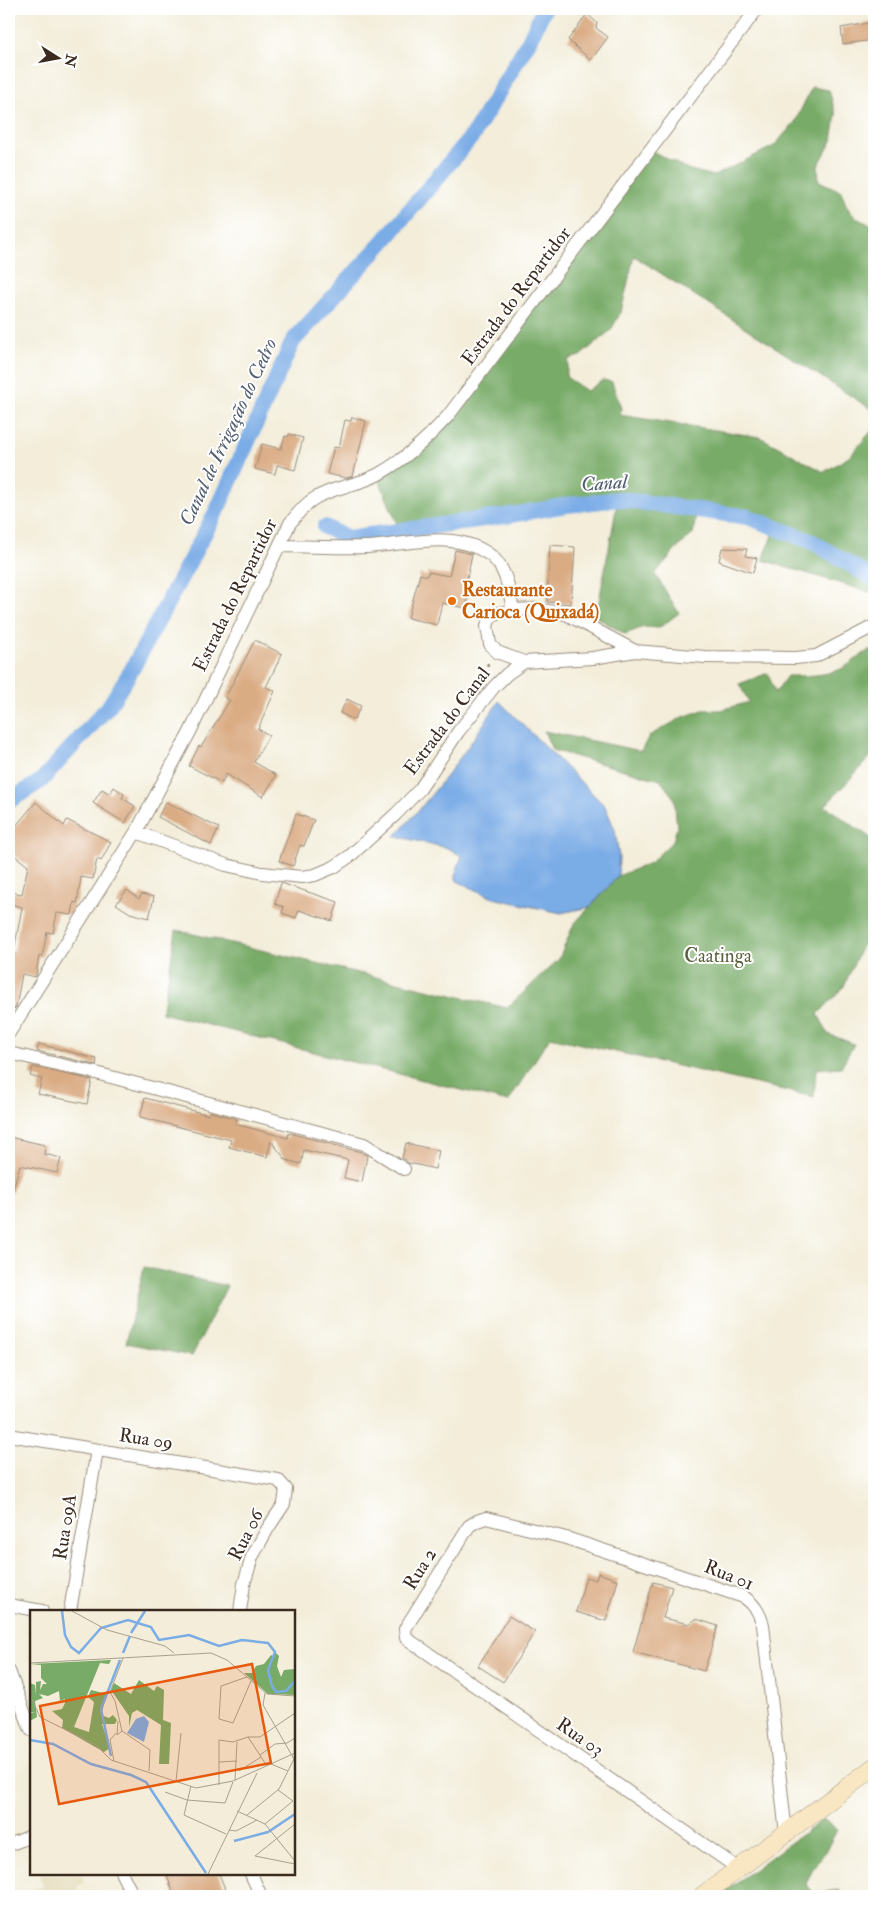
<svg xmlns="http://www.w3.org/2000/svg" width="883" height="1905" viewBox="0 0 883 1905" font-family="'IM FELL Double Pica',serif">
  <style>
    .built { fill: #e4dbba }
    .forest { fill: #78ab67; stroke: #5a6a42 }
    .water { fill: #7aace6; stroke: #5a6b82 }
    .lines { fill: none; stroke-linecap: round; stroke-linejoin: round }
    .canal { stroke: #7aace6; stroke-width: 16 }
    .building { fill: #daac84 }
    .street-casing { stroke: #978c7c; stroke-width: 14 }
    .secondary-casing { stroke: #978c7c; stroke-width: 19 }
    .path { stroke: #978c7c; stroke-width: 2.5; stroke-dasharray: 4 4; stroke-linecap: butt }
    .street { stroke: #fff; stroke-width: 12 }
    .secondary { stroke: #f9e7c3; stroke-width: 18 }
    .food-dot { fill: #e8710a; stroke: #fff; stroke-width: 2 }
    .labels { text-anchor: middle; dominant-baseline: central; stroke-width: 4; stroke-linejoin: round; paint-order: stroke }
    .street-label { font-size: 19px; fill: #3b2a1e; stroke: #fff }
    .food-label { font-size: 19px; font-weight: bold; fill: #c56008; stroke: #fff; text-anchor: start }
    .park-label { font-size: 19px; fill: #5b613d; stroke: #fff }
    .water-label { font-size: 20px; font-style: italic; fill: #545e6e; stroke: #fff }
    .inset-river { fill: none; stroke: #7aace6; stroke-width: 2.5 }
    .inset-road { fill: none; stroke: #a99f8e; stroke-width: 1 }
    .view { fill: #e8590c; fill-opacity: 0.15; stroke: #e8590c; stroke-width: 2.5 }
    .inset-edge { fill: none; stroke: #3b2a1e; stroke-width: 2.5 }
  </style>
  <rect width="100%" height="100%" fill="#fff"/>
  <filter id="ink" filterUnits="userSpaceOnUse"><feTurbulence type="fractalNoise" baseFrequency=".02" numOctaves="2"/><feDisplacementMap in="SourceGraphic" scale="10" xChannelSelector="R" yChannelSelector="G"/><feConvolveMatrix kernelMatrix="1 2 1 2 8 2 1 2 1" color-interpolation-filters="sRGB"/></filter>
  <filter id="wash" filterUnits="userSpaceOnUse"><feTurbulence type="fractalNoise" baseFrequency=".0096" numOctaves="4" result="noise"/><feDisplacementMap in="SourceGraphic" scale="20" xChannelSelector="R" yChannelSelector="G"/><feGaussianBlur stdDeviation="1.12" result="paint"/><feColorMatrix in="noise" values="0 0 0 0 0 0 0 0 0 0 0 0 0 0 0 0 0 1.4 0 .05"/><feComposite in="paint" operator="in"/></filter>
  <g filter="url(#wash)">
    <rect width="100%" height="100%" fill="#f3edd9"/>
    <path class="built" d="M39 1874H81L84 1883 77 1887 78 1892 82 1891 84 1896H28L27 1891 43 1886Z"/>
    <path class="forest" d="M812 87 829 90 836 115 832 141 818 166 819 181 841 191C848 212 852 219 874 225V411L634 256 621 312 611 330 580 356 569 359 566 377 587 391 603 380 612 382 621 408 620 415 760 437 824 472 849 457 874 428V582L869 592 763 560 776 528 748 517 697 510 693 534 678 547 655 574 679 613 659 628 644 627 625 634 596 617 618 499 567 505 400 531 377 475 448 416 650 150 687 169 714 176 774 146 795 122Z
      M874 648V753L825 806 874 840V936L862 946 843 988 818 1014 828 1034 854 1044 841 1067 816 1069 814 1097 550 1037 508 1102 162 1013 176 930 507 1008 559 959 574 924 618 876 650 863 673 841 677 827 674 798 660 780 552 750 544 731 641 751 649 736 683 717 703 710H721L749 702 739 684 768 673 775 693 787 676C804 676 825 676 841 669 853 663 862 653 874 648Z
      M144 1267 227 1286 192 1356 126 1343Z
      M823 1819 837 1830 825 1852 812 1870 806 1884 814 1893 839 1890 843 1896H718Z"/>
    <path class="water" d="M499 701 605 806 615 830 619 857 618 876 590 907 561 913 493 898 457 881 455 875 462 856 448 848 395 836C436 793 467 750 499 701Z"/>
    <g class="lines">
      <path class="canal" d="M325 527 348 538 512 515 567 505 619 499 748 517 813 542 874 579
        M9 801 41 781 109 706 131 671 218 508 293 341 384 241 473 135 529 41 544 9"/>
    </g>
    <g id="blocks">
      <path class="building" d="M587 14 597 23 596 28 608 37 591 60 568 40Z
        M874 22V40L843 44 841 28Z
        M352 417 366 421 353 476 346 478 327 474 334 447 339 448 345 420 351 421Z
        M289 434 303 438 295 470 277 465 275 474 255 469 262 444 281 449 285 436 288 437Z
        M550 545 575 547 571 604 547 602Z
        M722 548 747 549 745 556 757 558 753 573 719 561Z
        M455 550 472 554 465 588 470 589 466 608 442 603 437 625 408 618 420 574 427 576 428 572 449 576Z
        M255 640 282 654 266 687 275 691 258 729 269 735 254 762 276 775 263 797 226 774 222 783 189 766 199 746 201 747 230 700 225 698Z
        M347 699 361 706 354 720 340 713Z
        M114 787 124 794 122 798 135 806 125 823 93 803 102 789 110 794Z
        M36 802 64 826 67 820 111 842 101 861 97 859 93 879 81 877 77 903 74 902 72 915 57 913 53 933 47 932 42 957 39 956 36 975 35 977 22 974 16 1007 14 1009H9V951H14L22 907 9 904V892L22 894 28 866 9 851V834Z
        M166 802 219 828 211 845 158 817Z
        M296 814 314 820 304 846 300 845 293 866 279 861Z
        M281 883 338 902 332 921 299 910 296 918 282 913 284 907 275 904Z
        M127 890 139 899 142 894 154 897 149 918 130 913 116 904Z
        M39 1044 97 1059 96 1065 37 1051Z
        M33 1067 92 1080 87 1104 38 1094 42 1079 30 1076Z
        M145 1098 209 1115 210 1112 237 1119 235 1124 288 1138 289 1133 361 1152 367 1156 362 1182 344 1178 348 1160 304 1150 301 1164 286 1160 271 1141 267 1157 229 1147 231 1140 140 1117Z
        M9 1137 45 1145 44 1154 61 1158 57 1173 20 1165 12 1192H9Z
        M406 1143 439 1151 435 1169 409 1163 402 1158Z
        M598 1573 618 1580 606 1621 576 1612 586 1577 596 1580Z
        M653 1582 672 1587 663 1618 689 1624 696 1619 718 1626 704 1671 633 1652Z
        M509 1616 535 1632 503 1682 478 1666Z
        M166 1874H219L228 1896H175Z"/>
    </g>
  </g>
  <g filter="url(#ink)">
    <use href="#blocks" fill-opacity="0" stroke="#978c7c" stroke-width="1"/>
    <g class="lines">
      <g class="street-casing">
        <path id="street" d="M279 546C308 546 338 548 367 547 406 545 455 529 490 555 507 568 509 591 513 610
          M524 662 497 652 490 644 487 626 490 618 495 614 513 610 536 609 566 614 635 651
          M136 832 226 865 262 873 302 877 315 875 334 867 350 856 396 814 420 789 458 732 494 687 507 674 524 662 593 658 635 651 705 657 796 658 816 656 874 626
          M9 1033 136 832 190 732 290 523C297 515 303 506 312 500 331 487 356 486 377 475 403 461 428 438 448 416L757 9
          M9 1053 92 1072 364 1144 404 1169
          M9 1435 278 1480 286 1489 284 1504 268 1528 252 1557 244 1584 240 1611
          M9 1605 42 1611
          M70 1611 97 1450
          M9 1671 31 1730
          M9 1845 31 1836
          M739 1869 406 1638 405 1629 469 1526 477 1521 486 1518 566 1538 744 1597C755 1605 759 1612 763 1625L786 1834
          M122 1874 133 1896
          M251 1874 261 1896"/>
      </g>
      <g class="secondary-casing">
        <path id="secondary" d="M702 1896 874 1767"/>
      </g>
      <path class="path" d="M487 675 488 661"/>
      <use href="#street" class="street"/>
      <use href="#secondary" class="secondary"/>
    </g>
  </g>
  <circle class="food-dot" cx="452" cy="601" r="5"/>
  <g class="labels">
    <g class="street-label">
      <text transform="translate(516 296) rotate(-53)">Estrada do Repartidor</text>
      <text transform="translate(235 595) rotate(-64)">Estrada do Repartidor</text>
      <text transform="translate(447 721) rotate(-53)">Estrada do Canal</text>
      <text transform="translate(146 1439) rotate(9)">Rua 09</text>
      <text transform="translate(65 1527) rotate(-81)">Rua 09A</text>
      <text transform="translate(246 1535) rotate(-63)">Rua 06</text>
      <text transform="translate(420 1569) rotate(-58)">Rua 2</text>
      <text transform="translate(729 1575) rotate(22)">Rua 01</text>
      <text transform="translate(580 1737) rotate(35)">Rua 03</text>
    </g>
    <g class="food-label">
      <text x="462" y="590">Restaurante<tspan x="462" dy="22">Carioca (Quixadá)</tspan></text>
    </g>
    <g class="park-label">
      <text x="718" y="956">Caatinga</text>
    </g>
    <g class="water-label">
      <text transform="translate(228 432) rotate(-65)">Canal de Irrigação do Cedro</text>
      <text transform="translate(604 483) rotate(-4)">Canal</text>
    </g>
  </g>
  <g transform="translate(30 1610)">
    <rect width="265" height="265" fill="#f3edd9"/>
    <path d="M245 42 249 46 247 56 251 67 254 60 265 59V85L238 84 214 63H222L226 56 234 54 241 45 244 47ZM81 50 79 54 70 53 44 117 59 122 64 92 58 87 61 80 77 84 71 105 79 108 83 105 87 110 85 114H72L80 138 74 142 32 118 33 110 22 101 32 99 35 93V89L30 91 29 81 18 86 9 84 13 88 5 91 7 107 0 111V103L5 102H0V73L5 75 6 85V72L11 71 10 80 13 74H17L11 68V55L0 54ZM109 70 124 81 127 76 134 80 133 110 141 113 139 154H129L131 115 107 100 102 103 99 117V106L81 80 84 73 101 84Z" fill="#78ab67"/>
    <path d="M114 106 119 112 114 132 97 123 106 109Z" fill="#7aace6"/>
    <path class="inset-river" d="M32 1 35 25 41 37 49 43 71 18 98 10 121 17 129 30 159 25 189 36 212 30 238 33 245 42 238 60 242 76 246 82 256 81 265 71M101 23 115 1M93 43 100 26M0 130 23 134 61 154 101 165 116 172 176 263M81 146 71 99 90 50M204 231 238 222 265 204"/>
    <path class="inset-road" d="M42 1 77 20 135 36 144 43M93 48 80 82 85 91 92 121 120 140 119 161M0 53 181 43 197 50 237 84 265 86M217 67 191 76 189 109 203 113 221 71M0 85 10 107M10 107 66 135 81 150 166 178 203 171 265 143M88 111 87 125 92 121M218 127 237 156M230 145 245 134 257 133 265 128M84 151 80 130 86 123M189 152 207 151M241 154 258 161M209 161 231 147M205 170 207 132M146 171 151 123M189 175V130L203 132 218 127H230L265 103M161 176 154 205 196 224M135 182 157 190 195 193 203 172M207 201 235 214 265 251M217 205 249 179 264 149 233 95 235 83M235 214 263 191 248 180M265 214 225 246 265 254M199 220 206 221 227 210M178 264 227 163"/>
    <path class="view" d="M222 54 241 153 29 194 10 96Z"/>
    <rect width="265" height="265" class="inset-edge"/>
  </g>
  <rect width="883" height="1905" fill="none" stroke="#fff" stroke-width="30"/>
  <g transform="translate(58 58) rotate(101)" stroke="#ffffff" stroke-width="4" paint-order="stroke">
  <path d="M0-4L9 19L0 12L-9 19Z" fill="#3b2a1e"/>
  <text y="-8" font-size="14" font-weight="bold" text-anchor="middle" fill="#3b2a1e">N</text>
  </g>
</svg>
